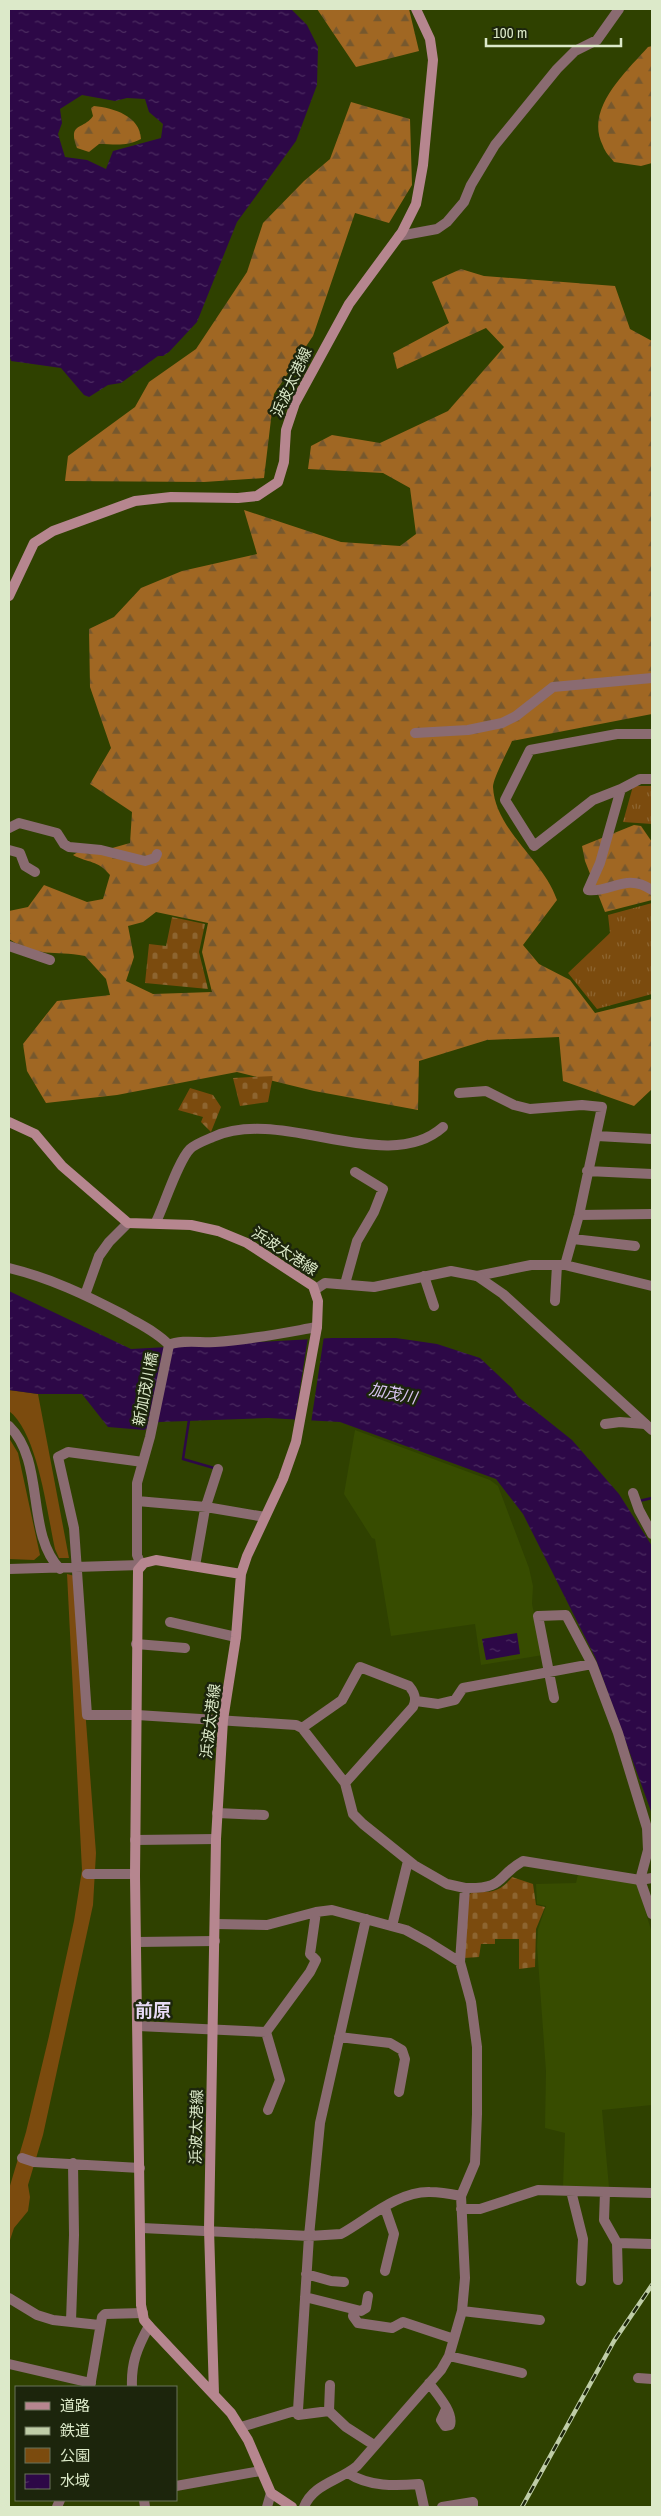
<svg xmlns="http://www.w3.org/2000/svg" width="661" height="2516" viewBox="0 0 661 2516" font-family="'Archivo Narrow','Noto Sans JP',sans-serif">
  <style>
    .built { fill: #374c00 }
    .grass { fill: url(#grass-tufts) }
    .forest { fill: url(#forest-firs); fill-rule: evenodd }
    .cemetery { fill: url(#cemetery-stones) }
    .green { fill: #7b4b0e }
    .water { fill: url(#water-ripples); fill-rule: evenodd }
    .pier { fill: #2f4100 }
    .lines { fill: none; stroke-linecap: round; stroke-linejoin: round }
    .stream { stroke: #2d0847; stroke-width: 2.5 }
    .minor { stroke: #8a6b71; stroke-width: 10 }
    .tertiary { stroke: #8a6b71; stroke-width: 10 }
    .secondary { stroke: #b6868f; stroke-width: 10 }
    .rail-casing { stroke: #bfcda7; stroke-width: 4.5 }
    .rail { stroke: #1c250c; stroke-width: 2.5; stroke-dasharray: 8; stroke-linecap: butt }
    .labels { text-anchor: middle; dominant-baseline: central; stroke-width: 5; stroke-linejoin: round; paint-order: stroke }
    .street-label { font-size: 15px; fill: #dce9c9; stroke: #1c250c }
    .water-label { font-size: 16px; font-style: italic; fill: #d9c4f2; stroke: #1c250c }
    .quarter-label { font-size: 18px; font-weight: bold; fill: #e8dbf7; stroke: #1c250c }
  </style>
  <defs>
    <pattern id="grass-tufts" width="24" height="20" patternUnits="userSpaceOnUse" patternTransform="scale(1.25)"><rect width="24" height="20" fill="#7b4b0e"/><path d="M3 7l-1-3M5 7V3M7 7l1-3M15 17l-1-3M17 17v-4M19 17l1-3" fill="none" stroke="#8d6530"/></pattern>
    <pattern id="forest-firs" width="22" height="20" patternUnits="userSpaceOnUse" patternTransform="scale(1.25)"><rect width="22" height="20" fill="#a06723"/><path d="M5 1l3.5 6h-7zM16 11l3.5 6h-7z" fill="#76582e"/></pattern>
    <pattern id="cemetery-stones" width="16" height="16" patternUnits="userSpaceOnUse" patternTransform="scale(1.25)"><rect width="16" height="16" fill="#7b4b0e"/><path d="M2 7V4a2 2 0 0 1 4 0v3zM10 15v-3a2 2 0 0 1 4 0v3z" fill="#8d6530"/></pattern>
    <pattern id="water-ripples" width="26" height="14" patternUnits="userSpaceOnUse" patternTransform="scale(1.25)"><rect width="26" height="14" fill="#2d0847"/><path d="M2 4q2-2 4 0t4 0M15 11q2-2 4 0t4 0" fill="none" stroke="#4b2c60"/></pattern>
  </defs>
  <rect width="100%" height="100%" fill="#2f4100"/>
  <path class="built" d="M355 1430 490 1480 498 1486 529 1568 533 1586 532 1604 543 1655 481 1665 475 1624 391 1636 375 1539 372 1538 344 1494Z
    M578 1874 637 1884 652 1933V2105L602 2110 609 2187 563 2186 565 2133 545 2128 546 2071 537 1946 538 1929 546 1906 537 1904 536 1884 576 1883Z"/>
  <path class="grass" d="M633 786H652V824L623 822Z
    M652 903V994L597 1009 568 973 610 933 608 915Z"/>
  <path class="forest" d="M317 9H409L419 51 356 67Z
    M652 46V163L641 166 614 162C610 157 605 152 603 146 584 109 626 72 648 47Z
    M351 102 410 119 412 185 389 223 355 213 313 336 274 394 264 478 204 482 65 481 68 456 135 407 149 382 196 349 247 272 263 223 304 181 330 159Z
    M94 106C114 108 140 116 141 139 126 147 114 144 99 144L89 152 77 148C67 122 84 130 93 116L91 108Z
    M461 269 484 276 615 286 630 329 652 341V714L512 741C508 751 493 778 493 787 495 830 543 859 557 900L523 945 539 964 570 980 595 1013 652 999V1089L634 1106 563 1081 559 1037 487 1040 419 1061 418 1110 314 1091 237 1072 117 1095 46 1103 27 1071 23 1044 57 1001 110 995 106 979 85 956C53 950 38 958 9 939V911L28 907 44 885 87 902 103 899 110 875C98 860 88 863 73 855L78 852 91 854 130 843 132 812 90 784 111 748 90 687 89 629 114 617 141 588 182 571 257 554 244 510 341 542 400 546 416 534 410 488 383 473 308 469 311 446 332 435 380 443 448 411 504 347 486 328 397 369 393 353 449 323 432 282ZM156 912 208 923 202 952 212 992 153 994 126 981 134 957 128 926 143 922Z
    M634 825 641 826 652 842V900L605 912 585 861 582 846Z"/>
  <path class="cemetery" d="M172 917 205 924 199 952 208 989 145 983 149 944 166 946Z
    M273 1076 268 1102 240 1106 233 1078Z
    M190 1088 213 1095 221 1107 211 1132 201 1122 203 1117 178 1110Z
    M512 1877 533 1884 536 1905 545 1907 536 1929 535 1967 519 1969V1939H495V1944H481L479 1957 464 1958 467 1897 472 1892C490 1893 501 1892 512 1877Z"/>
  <path class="green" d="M9 1390 38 1394 69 1558H59L55 1549C47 1513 38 1433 9 1411Z
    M9 1438 18 1453 40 1555 34 1560 9 1559Z
    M67 1574 75 1576 96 1853 93 1905 43 2135 28 2185 30 2197 28 2211 14 2228 9 2243V2189L26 2132 49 2036 74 1921 82 1870Z"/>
  <path class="water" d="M9 9H291L307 25 318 47 317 85 296 141 237 222 197 322 169 352 163 356H158L121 383 108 385 89 397 84 395 61 368 11 361 9 354ZM82 95 115 101 127 98 145 99 149 112 163 124 161 138 113 151 106 169 87 160 65 157 58 134 62 123 60 109Z
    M9 1291 131 1349 332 1338H396L437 1344 480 1358 512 1388 518 1397 572 1440 619 1494 652 1546V1814L595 1657 523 1514 496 1479 340 1422 268 1418 159 1422 144 1430 108 1427 82 1394H38L9 1390Z
    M517 1633 520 1654 486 1660 482 1639Z"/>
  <path class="pier" d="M324 1336 311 1423 295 1420 308 1337Z"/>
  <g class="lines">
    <path class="stream" d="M189 1420 183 1459 214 1468
      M639 1501 652 1498"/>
    <path class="minor" d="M399 236 437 229 447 222 464 202 471 185 495 145 557 69 575 51 597 40 619 9
      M415 733 468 730 502 723 516 716 553 687 652 678
      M652 779H640L621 789 600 863 588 890C611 893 626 872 652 890
      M621 789 593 800 534 846 505 800 530 750 617 734H652
      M9 828 19 823 57 833 64 844 69 847 101 850 145 861 155 858 157 854
      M9 850 20 853 25 866 35 872
      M9 946 50 960
      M459 1093 486 1091 514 1105 530 1109 582 1105 602 1107 579 1215 565 1265
      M597 1136 652 1139
      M587 1171 652 1174
      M579 1215 652 1214
      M156 1222C164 1206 178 1161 190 1149 195 1144 206 1140 213 1137 282 1106 387 1177 443 1127
      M573 1239 635 1246
      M9 1268C50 1278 86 1295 124 1315 139 1324 157 1332 169 1345L150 1437 137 1483V1555L141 1565 9 1569
      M424 1276 434 1306
      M477 1276 531 1265H565L652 1286
      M345 1284 357 1241 374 1212 383 1189 355 1172
      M85 1295 99 1256 109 1242 128 1223
      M555 1301 557 1265
      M169 1345C181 1339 201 1343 215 1342 249 1340 283 1333 317 1327
      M605 1424 620 1422 645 1424
      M9 1426C46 1462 25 1533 60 1569
      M143 1462 68 1452 58 1457 74 1528 87 1715H137L296 1725 302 1728 345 1783 353 1814 363 1824 414 1865 447 1884 465 1888 460 1962 471 2002 477 2047V2114L475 2163 461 2196 465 2278 462 2311 449 2356 441 2370 357 2466C339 2481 313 2484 304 2507
      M633 1493 639 1510 652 1534
      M137 1501 206 1507 265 1517
      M195 1566 205 1509 218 1469
      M170 1622 236 1637
      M136 1644 185 1648
      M554 1698 538 1616 566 1615 592 1664 618 1733 647 1828 648 1850 640 1880 652 1914
      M416 1701 438 1704 455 1700 463 1688 592 1664
      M302 1728 342 1700 360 1667 409 1686C415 1693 417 1699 413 1707L345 1783
      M217 1813 264 1815
      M135 1840 216 1839
      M87 1874H135
      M216 1924 267 1925 316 1912 332 1910 406 1930 428 1942 460 1962
      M392 1926 408 1861
      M137 1942 215 1941
      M138 2026 266 2032
      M339 2037 390 2043 402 2050 405 2059 399 2092
      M268 2110 280 2080 266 2032 310 1972 316 1960 310 1954 316 1912
      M22 2158 34 2162 140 2168
      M571 2191 583 2239 581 2281
      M605 2192 604 2220 617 2243 652 2244
      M385 2208 394 2234 385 2271
      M461 2209H480L538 2190 652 2193
      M142 2228 309 2236 341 2234C368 2219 398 2191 430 2192 440 2192 451 2194 461 2196
      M617 2243 618 2280
      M306 2274 331 2281 344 2282
      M305 2297 361 2311 366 2308 368 2296
      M9 2298 37 2315 53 2320 99 2325
      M354 2311 353 2316 358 2323 392 2328 403 2322 454 2339
      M462 2311 540 2320
      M71 2321 74 2235 73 2163
      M449 2356 522 2373
      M9 2364 91 2383
      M638 2378 652 2379
      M429 2383C436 2393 454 2412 450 2425L445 2426 441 2420 446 2409
      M90 2387 102 2317 105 2314 143 2313
      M132 2387C131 2363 137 2348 149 2326
      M298 2410V2415L329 2411 346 2427 374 2445
      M329 2411 330 2385
      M241 2427 298 2410 309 2236 320 2123 366 1919
      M348 2473C369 2487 396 2486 419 2484L424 2507
      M176 2486 260 2471
      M144 2500 145 2507
      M57 2507 60 2500
      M267 2507 271 2493
      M442 2507 473 2502V2507"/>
    <path class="tertiary" d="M316 1289 325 1283 374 1287 451 1271 477 1276 503 1294 652 1430
      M465 1888C506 1889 495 1877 523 1861L640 1880 652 1878"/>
    <path class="secondary" d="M9 596 34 543 53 531 135 501 171 497 238 498 257 496 278 482 284 462 286 430 295 403 349 304 402 232 416 204 423 165 433 60 430 39 416 9
      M9 1122 35 1134 62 1166 128 1223 191 1225 218 1231 247 1243 313 1286 318 1301 317 1327 296 1442 283 1479 247 1556 241 1574 236 1637 223 1720 216 1839 209 2229 214 2394
      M241 1574 156 1560 144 1563 138 1570 135 1876 141 2305 144 2320 149 2326 231 2413 248 2440 271 2493 292 2507"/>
    <g class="rail-casing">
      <path id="rail" d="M522 2507 614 2341 652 2285"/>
    </g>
    <use href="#rail" class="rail"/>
  </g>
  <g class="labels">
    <g class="street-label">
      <text transform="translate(291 382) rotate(-65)">浜波太港線</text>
      <text transform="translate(285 1251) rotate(33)">浜波太港線</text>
      <text transform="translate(145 1389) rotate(-79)">新加茂川橋</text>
      <text transform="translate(210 1721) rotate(-83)">浜波太港線</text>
      <text transform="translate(196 2127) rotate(-89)">浜波太港線</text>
    </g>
    <g class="water-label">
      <text transform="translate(393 1393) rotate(11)">加茂川</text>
    </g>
    <g class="quarter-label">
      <text x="153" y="2010">前原</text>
    </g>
  </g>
  <rect width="661" height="2516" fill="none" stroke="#dce9c9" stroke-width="20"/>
  <rect x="15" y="2386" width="162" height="115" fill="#1c250c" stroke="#697358"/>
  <rect x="25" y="2402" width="25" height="8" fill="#b6868f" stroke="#697358"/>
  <text x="60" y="2411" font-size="15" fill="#dce9c9">道路</text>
  <rect x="25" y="2427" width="25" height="8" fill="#bfcda7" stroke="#697358"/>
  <text x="60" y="2436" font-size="15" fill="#dce9c9">鉄道</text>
  <rect x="25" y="2448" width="25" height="15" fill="#7b4b0e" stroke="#697358"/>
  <text x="60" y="2461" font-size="15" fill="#dce9c9">公園</text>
  <rect x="25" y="2474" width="25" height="15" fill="url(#water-ripples)" stroke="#697358"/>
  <text x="60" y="2486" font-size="15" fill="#dce9c9">水域</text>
  <path d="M486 38v8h135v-8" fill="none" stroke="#dce9c9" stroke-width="2.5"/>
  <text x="493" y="38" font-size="15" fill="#dce9c9" stroke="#1c250c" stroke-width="4" paint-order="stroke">100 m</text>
</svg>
